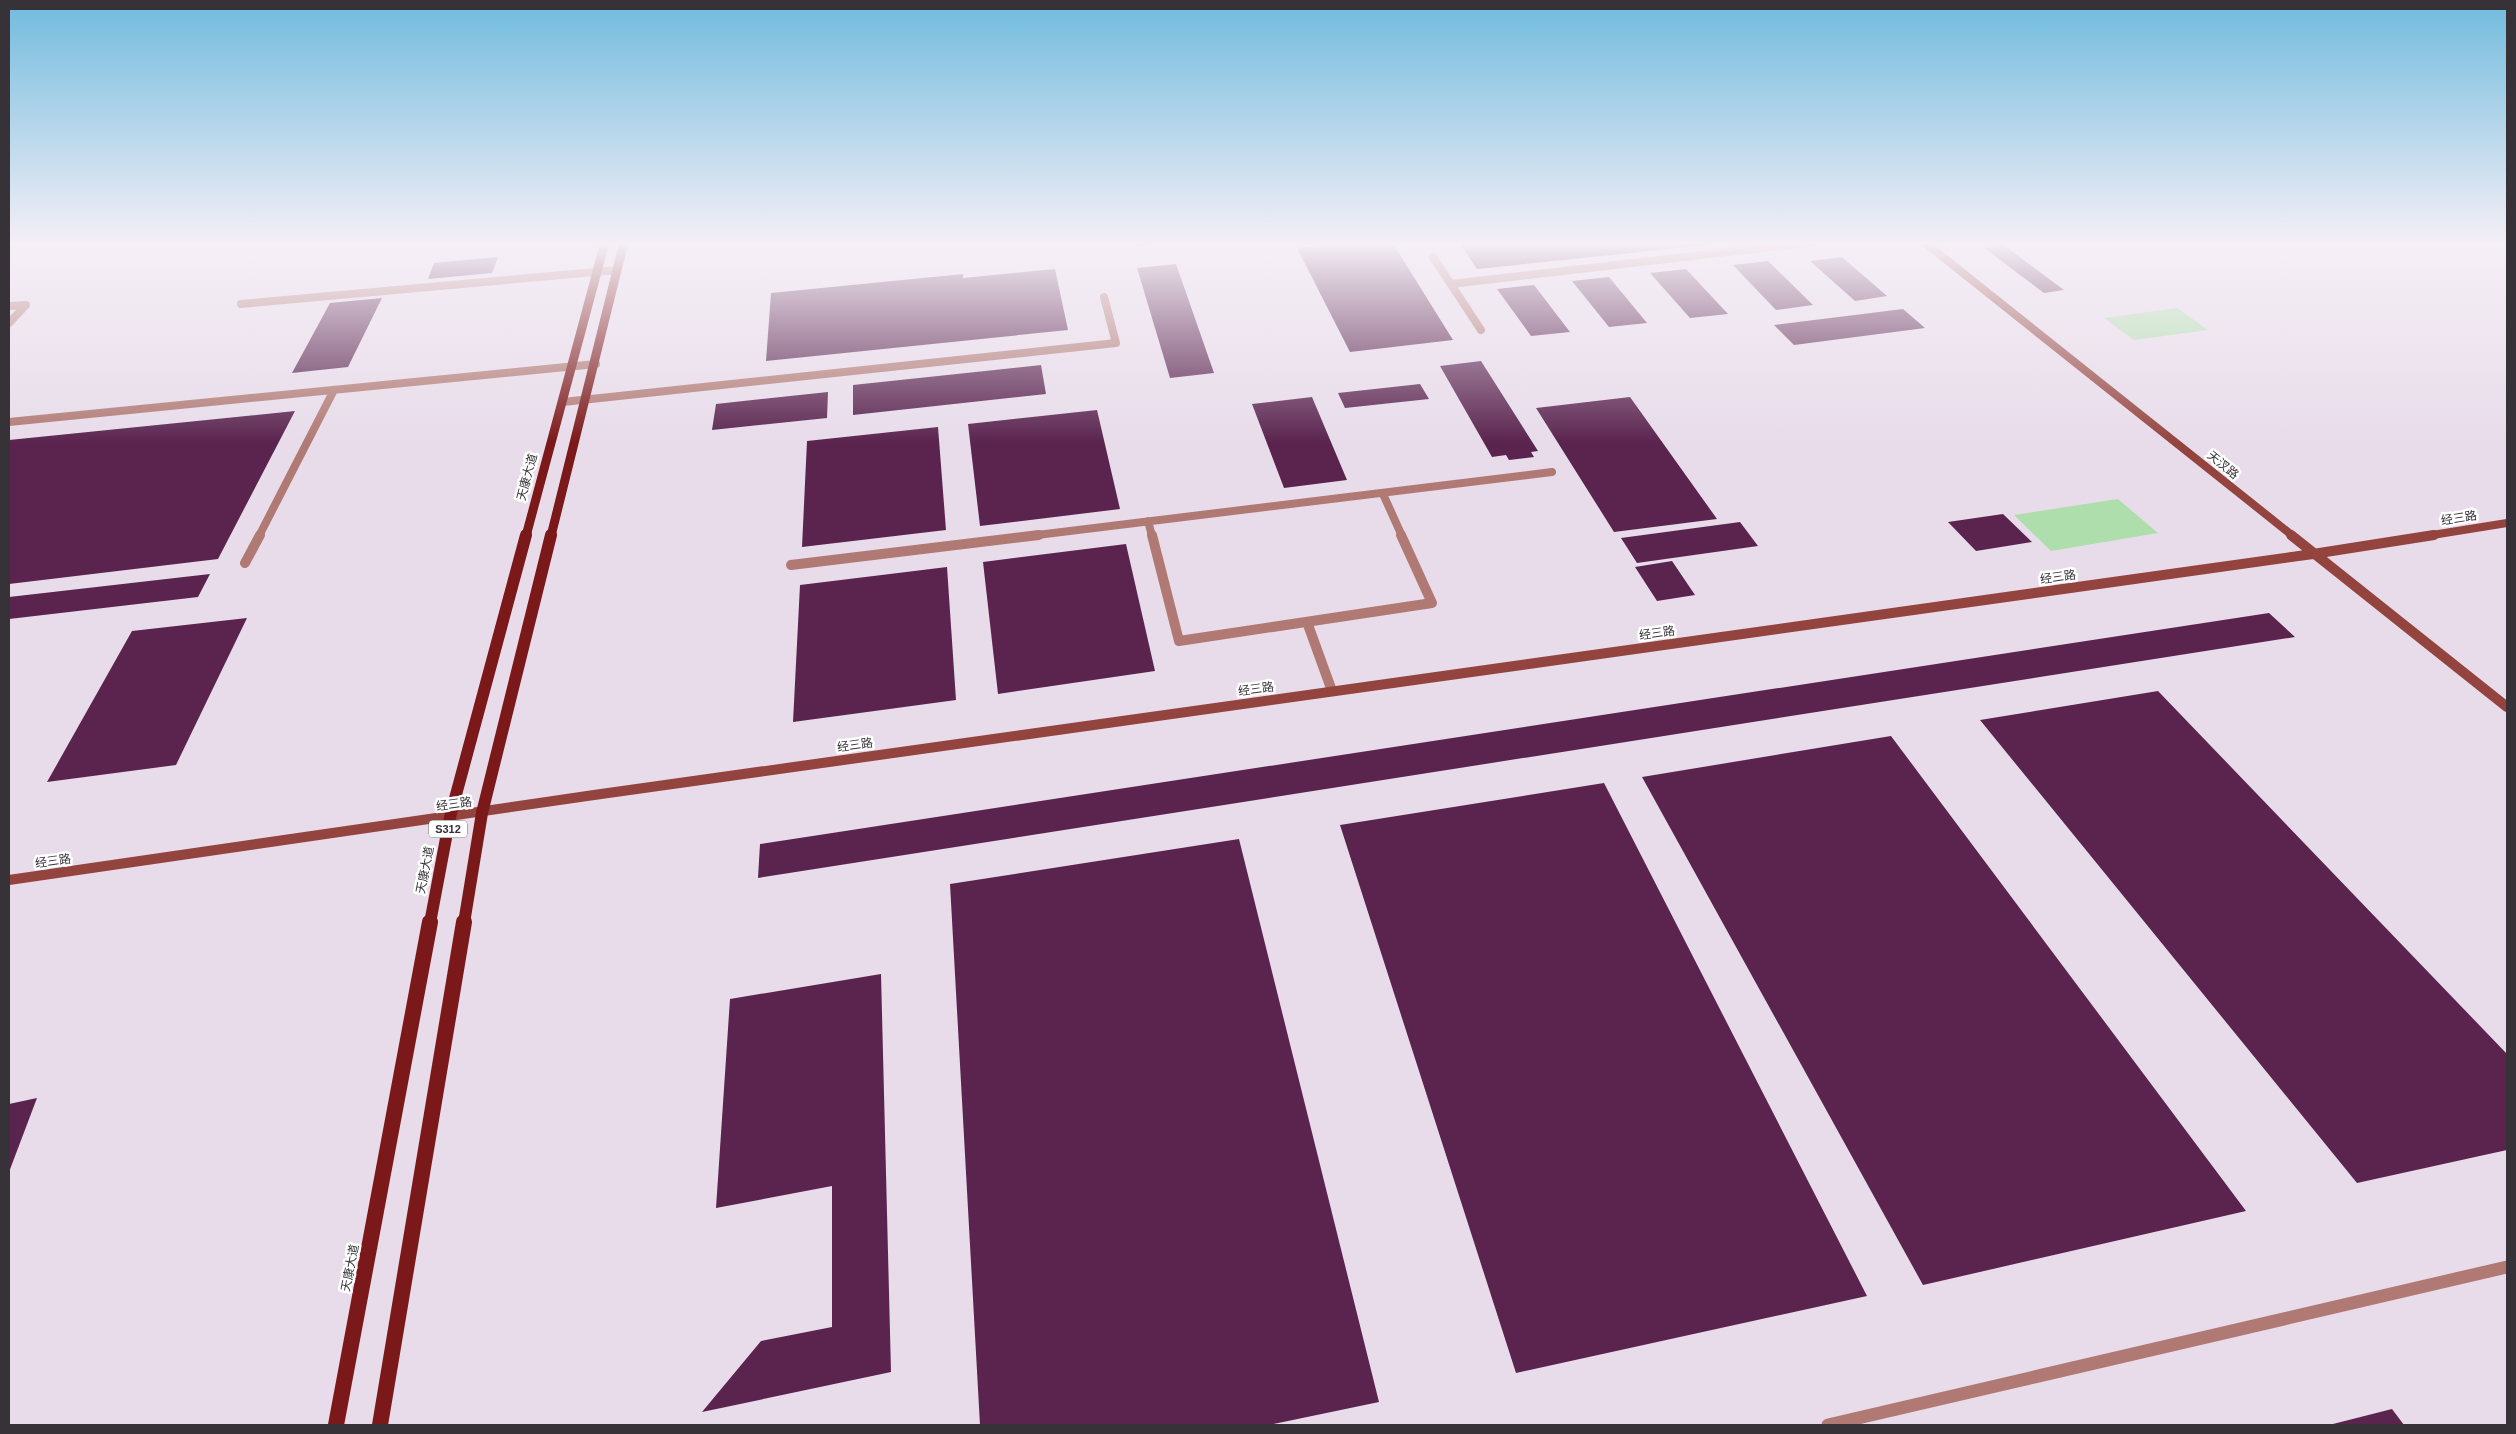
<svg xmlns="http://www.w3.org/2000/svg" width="2516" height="1434" viewBox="0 0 2516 1434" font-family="Arial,'Noto Sans SC',sans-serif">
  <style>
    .green { fill: #aedeab }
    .building { fill: #5a244f }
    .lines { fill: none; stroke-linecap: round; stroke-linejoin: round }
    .lane-far2 { stroke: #b07973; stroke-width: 8 }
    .lane-far1 { stroke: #b07973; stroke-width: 10 }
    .lane { stroke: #b07973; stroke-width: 13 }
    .secondary-far1 { stroke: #93443f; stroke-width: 8 }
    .secondary { stroke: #93443f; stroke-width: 10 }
    .primary-far2 { stroke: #7b1819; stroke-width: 9 }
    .primary-far1 { stroke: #7b1819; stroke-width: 12 }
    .primary { stroke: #7b1819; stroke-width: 16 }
    .labels { text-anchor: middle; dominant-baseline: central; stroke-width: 5; stroke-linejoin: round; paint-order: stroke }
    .shield { fill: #fff; stroke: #727073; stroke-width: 1 }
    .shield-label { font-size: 11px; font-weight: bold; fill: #363237 }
    .street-label { font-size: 12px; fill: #363237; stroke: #fff }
  </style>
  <rect width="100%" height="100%" fill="#e8dcea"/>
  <path class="green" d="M2177 308 2208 330 2134 340 2104 318Z
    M2118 499 2158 533 2051 551 2014 515Z"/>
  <path class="building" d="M1136 242H1163V244L1137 246Z
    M1354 242H1392L1453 340 1350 352 1297 248Z
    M1459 242H1717V244L1477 269Z
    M2002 244 2064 290 2044 293 1983 247Z
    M498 257 492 273 428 279 434 263Z
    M1842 257 1887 296 1855 301 1810 261Z
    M1768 261 1813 305 1776 310 1733 265Z
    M1176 264 1214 373 1170 378 1137 268Z
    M1055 269 1068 330 766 361 771 293 963 274V278Z
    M1686 269 1728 314 1690 318 1650 273Z
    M1609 277 1647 323 1609 327 1572 281Z
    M1534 285 1570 332 1531 336 1497 289Z
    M382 298 348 367 292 373 330 303Z
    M1903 309 1925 328 1794 345 1774 325Z
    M1481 361 1538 451 1531 452 1534 457 1509 460 1506 455 1492 457 1440 366Z
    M1041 365 1046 394 853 415V385Z
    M1420 384 1429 399 1345 408 1338 393Z
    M828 392 827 418 712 430 716 404Z
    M1312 397 1347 480 1284 488 1252 404Z
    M1630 397 1717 519 1614 532 1536 408Z
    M1097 410 1120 509 980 526 968 424Z
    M295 411 218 559 9 584V440Z
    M938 427 946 530 802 547 807 441Z
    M2003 514 2032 542 1976 551 1948 522Z
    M1740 522 1758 546 1637 563 1621 538Z
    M1126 544 1155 671 998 694 983 562Z
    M1672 561 1695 595 1657 601 1635 567Z
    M947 567 956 700 793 722 800 585Z
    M210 574 198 597 9 619V597Z
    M2269 613 2295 637 758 878 760 844Z
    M247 618 176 765 47 782 132 631Z
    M2158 691 2507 1054V1150L2357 1183 1980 720Z
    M1891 736 2246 1211 1923 1285 1642 777Z
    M1604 783 1867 1296 1516 1373 1340 825Z
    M1239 839 1379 1402 1269 1425H980L950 884Z
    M881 974 891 1372 702 1412 761 1341 832 1327V1186L716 1208 730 999Z
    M37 1098 9 1172V1104Z
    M2392 1409 2404 1425H2329Z"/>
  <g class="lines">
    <path class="lane-far2" d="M1433 257 1481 330
      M1451 284 1814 242
      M241 304 617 270
      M9 306 26 305 9 323
      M563 402 1116 343 1104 297
      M9 422 596 364
      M1383 494 1402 536
      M1148 521 1152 536
      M259 536 334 390
      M1029 536 1552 472"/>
    <path class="lane-far1" d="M1152 535 1179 641 1432 603 1401 535
      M245 563 260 535
      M791 565 1039 535
      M1307 622 1332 691"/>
    <path class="lane" d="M1828 1425 2507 1267"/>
    <path class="secondary-far1" d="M1924 242 2293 536
      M2426 536 2507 523"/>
    <path class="secondary" d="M2291 535 2507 707
      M9 880 594 795 2313 554 2434 535"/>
    <path class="primary-far2" d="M526 536 605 242
      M551 536 624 242"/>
    <path class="primary-far1" d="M430 923 450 817 526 535
      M464 923 482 813 551 535"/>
    <path class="primary" d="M336 1425 430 922
      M380 1425 464 922"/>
  </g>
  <linearGradient id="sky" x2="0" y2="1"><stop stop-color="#70bbde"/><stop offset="0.55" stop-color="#f5eff6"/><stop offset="1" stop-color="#f5eff6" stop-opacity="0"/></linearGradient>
  <rect width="2516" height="443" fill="url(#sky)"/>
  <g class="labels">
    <rect class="shield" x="429" y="820.5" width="38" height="17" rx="4"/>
    <g class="shield-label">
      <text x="448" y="829">S312</text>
    </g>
    <g class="street-label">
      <text transform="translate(2223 465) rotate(39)">天汊路</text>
      <text transform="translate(527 477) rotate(-75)">天康大道</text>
      <text transform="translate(2459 518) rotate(-9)">经三路</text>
      <text transform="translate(2058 577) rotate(-8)">经三路</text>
      <text transform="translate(1657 633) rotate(-8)">经三路</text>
      <text transform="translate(1256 689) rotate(-8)">经三路</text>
      <text transform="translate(855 745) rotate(-8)">经三路</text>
      <text transform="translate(454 804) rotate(-8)">经三路</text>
      <text transform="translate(53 861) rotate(-8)">经三路</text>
      <text transform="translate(425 870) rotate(-79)">天康大道</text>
      <text transform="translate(350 1268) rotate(-79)">天康大道</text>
    </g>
  </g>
  <rect width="2516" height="1434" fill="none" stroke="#363237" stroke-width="20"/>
</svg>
